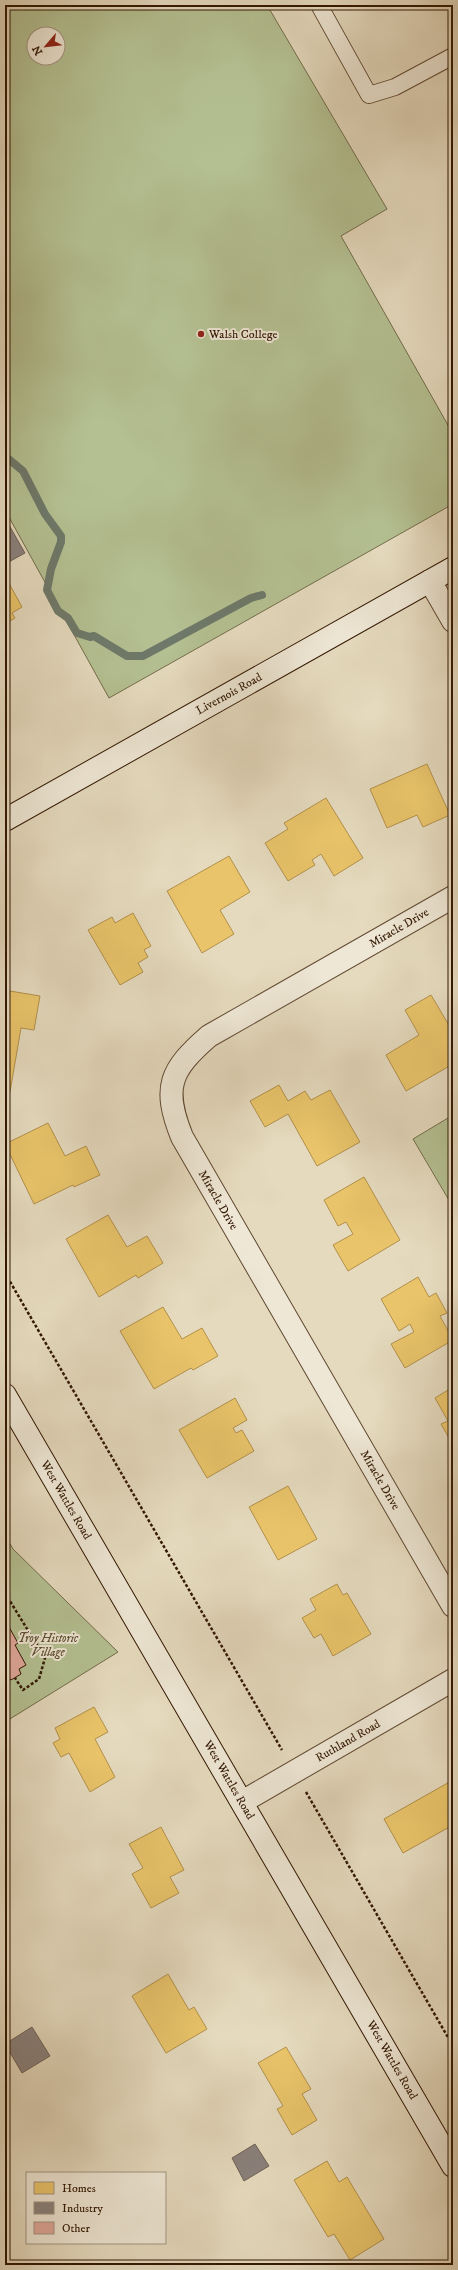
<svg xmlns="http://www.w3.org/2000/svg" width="458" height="2270" viewBox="0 0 458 2270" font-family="'IM FELL DW Pica',serif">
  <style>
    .green { fill: #b4c092; stroke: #736c4a; fill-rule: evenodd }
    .homes { fill: #e9c46a; stroke: #b2904b }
    .industry { fill: #8a817c; stroke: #706157 }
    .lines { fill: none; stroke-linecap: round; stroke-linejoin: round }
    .stream { stroke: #6e796a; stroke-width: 8 }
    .building { fill: #dfa89a; stroke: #321702 }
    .lane-casing { stroke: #5f4831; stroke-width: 18 }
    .street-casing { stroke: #5f4831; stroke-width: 24 }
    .secondary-casing { stroke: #321702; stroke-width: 24 }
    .path { stroke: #321702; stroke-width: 2.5; stroke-dasharray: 3 2; stroke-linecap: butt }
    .lane { stroke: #eee7d5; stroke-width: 16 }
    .street { stroke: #eee7d5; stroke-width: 22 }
    .secondary { stroke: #eee7d5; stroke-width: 22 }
    .poi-dot { fill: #8f2418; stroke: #eee7d5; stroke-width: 1.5 }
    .labels { text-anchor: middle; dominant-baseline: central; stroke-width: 4; stroke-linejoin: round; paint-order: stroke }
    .poi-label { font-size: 12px; fill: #321702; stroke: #eee7d5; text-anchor: start }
    .street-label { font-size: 12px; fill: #321702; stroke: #eee7d5 }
    .park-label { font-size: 12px; font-style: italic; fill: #594a2d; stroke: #eee7d5 }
  </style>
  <rect width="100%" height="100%" fill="#e5dabe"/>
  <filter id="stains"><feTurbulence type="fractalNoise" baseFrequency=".005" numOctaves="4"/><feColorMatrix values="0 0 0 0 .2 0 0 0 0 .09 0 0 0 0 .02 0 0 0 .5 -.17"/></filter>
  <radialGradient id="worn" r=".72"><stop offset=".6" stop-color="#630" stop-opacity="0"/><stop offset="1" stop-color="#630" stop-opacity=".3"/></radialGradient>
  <path class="green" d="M5 5H267L387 209 341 236 453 434V504L109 698 5 510ZM34 34H58V58H34Z
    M453 1115V1207L413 1139Z
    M5 1535 13 1549 118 1652 5 1722Z"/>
  <path class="homes" d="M5 576 22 607 12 613 15 618 5 624Z
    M427 764 450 815 423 827 417 815 387 828 370 789Z
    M326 798 363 858 334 876 321 854 312 860 315 865 288 881 265 843 288 829 284 823Z
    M229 856 250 892 220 910 234 934 202 953 167 891Z
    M133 913 151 946 144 950 148 957 138 963 143 972 120 985 88 930 112 917 115 923Z
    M10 991 40 996 34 1030 21 1028 10 1092 5 1091V1007H7Z
    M431 995 453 1032V1064L406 1091 386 1055 419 1035 405 1010Z
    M279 1085 288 1101 305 1091 311 1100 330 1090 360 1142 317 1166 288 1114 265 1127 250 1101Z
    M48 1123 65 1156 86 1146 100 1175 74 1187 73 1185 34 1204 5 1144Z
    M364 1177 400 1240 348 1271 333 1245 353 1234 346 1222 338 1226 324 1200Z
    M108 1215 127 1247 147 1236 163 1263 138 1278 136 1275 99 1297 66 1239Z
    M418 1277 429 1297 436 1293 447 1313 440 1316 453 1340 405 1368 391 1344 414 1332 410 1324 399 1331 381 1299Z
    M163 1307 182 1339 202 1328 218 1356 193 1370 191 1368 154 1389 120 1331Z
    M453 1387V1445L441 1424 448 1421 435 1398Z
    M235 1398 247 1420 233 1428 236 1433 242 1430 254 1451 207 1478 179 1430Z
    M288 1486 317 1539 278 1560 249 1507Z
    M337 1584 343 1595 347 1593 371 1634 333 1656 321 1634 314 1638 302 1618 316 1610 310 1599Z
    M94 1707 108 1732 95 1739 115 1777 90 1792 69 1753 61 1757 53 1743 60 1739 55 1728Z
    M453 1780V1825L403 1853 384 1819Z
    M161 1827 184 1870 170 1877 179 1893 151 1908 132 1874 143 1868 129 1844Z
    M168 1974 189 2010 194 2007 207 2029 166 2053 132 1996Z
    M286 2047 311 2089 302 2094 317 2120 292 2135 277 2109 283 2106 258 2063Z
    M327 2161 339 2182 347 2177 384 2239 350 2260 334 2234 328 2237 294 2180Z"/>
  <path class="industry" d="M9 525 25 553 5 564V527Z
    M32 2027 50 2056 22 2073 5 2044Z
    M255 2144 269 2166 244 2181 232 2158Z"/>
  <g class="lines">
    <path class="stream" d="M5 456 23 471 45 514 61 536V542L51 569 47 590 58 611 68 618 77 633 90 637 94 636 127 656H143L251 598 262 595"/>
  </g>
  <path class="building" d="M5 1620 18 1643 15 1645 26 1665 19 1669 21 1674 11 1680 8 1677 5 1678Z"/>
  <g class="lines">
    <g class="lane-casing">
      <path id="lane" d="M319 5 369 95 395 87 453 56"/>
    </g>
    <g class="street-casing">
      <path id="street" d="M430 581 453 621
        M453 897 209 1036C170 1070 162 1087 182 1137L453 1606
        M242 1802 453 1680"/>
    </g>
    <g class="secondary-casing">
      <path id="secondary" d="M5 820 453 568
        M5 1395 453 2166"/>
    </g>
    <path class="path" d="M5 1273 282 1750
      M5 1593 45 1658 39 1679 23 1690 15 1678
      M306 1792 453 2046"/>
    <use href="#lane" class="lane"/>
    <use href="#street" class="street"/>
    <use href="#secondary" class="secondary"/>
  </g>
  <circle class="poi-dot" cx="201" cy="334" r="4"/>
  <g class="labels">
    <g class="poi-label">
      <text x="209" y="334">Walsh College</text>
    </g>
    <g class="street-label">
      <text transform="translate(229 694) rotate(-29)">Livernois Road</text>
      <text transform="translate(399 928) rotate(-30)">Miracle Drive</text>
      <text transform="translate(218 1200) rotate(60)">Miracle Drive</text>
      <text transform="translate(380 1480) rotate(60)">Miracle Drive</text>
      <text transform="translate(66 1500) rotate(60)">West Wattles Road</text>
      <text transform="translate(348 1741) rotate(-30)">Ruthland Road</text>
      <text transform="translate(229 1780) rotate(60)">West Wattles Road</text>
      <text transform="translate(392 2060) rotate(60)">West Wattles Road</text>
    </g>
    <g class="park-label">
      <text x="48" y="1638">Troy Historic<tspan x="48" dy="14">Village</tspan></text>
    </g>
  </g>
  <rect width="458" height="2270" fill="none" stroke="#e5dabe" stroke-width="20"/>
  <rect x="6" y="6" width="446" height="2258" fill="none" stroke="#321702" stroke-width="2"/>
  <rect x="10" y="10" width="438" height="2250" fill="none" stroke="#321702"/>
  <rect x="26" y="2172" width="140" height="72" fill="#eee7d5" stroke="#a39481"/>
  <rect x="34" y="2182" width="20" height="12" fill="#e9c46a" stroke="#a39481"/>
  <text x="62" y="2192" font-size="12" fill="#321702">Homes</text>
  <rect x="34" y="2202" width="20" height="12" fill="#8a817c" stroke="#a39481"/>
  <text x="62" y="2212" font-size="12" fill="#321702">Industry</text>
  <rect x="34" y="2222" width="20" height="12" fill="#dfa89a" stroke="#a39481"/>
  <text x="62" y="2232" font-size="12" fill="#321702">Other</text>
  <g transform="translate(46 46) rotate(242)"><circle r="19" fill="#eee7d5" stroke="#a39481"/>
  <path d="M0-3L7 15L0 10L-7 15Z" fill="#8f2418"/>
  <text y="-6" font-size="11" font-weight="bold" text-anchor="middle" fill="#321702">N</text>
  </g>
  <rect width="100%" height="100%" filter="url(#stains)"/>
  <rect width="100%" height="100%" fill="url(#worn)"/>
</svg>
